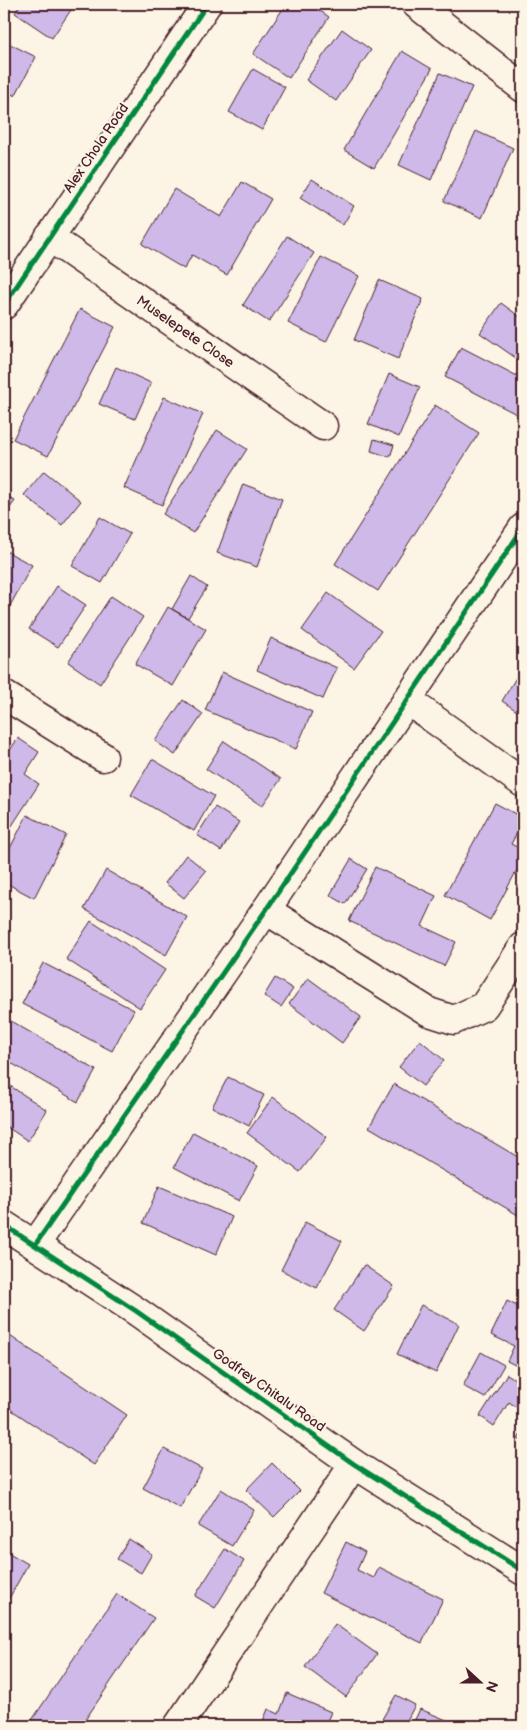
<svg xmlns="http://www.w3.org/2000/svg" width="527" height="1730" viewBox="0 0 527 1730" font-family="'Balsamiq Sans',sans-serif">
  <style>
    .building { fill: #ceb9e9; stroke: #4a1f2b }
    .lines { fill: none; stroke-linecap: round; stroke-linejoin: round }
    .minor-casing { stroke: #4a1f2b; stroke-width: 31 }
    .minor { stroke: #fcf5e5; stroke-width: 28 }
    .cycleway-casing { stroke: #fcf5e5; stroke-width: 8 }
    .cycleway { stroke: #00873e; stroke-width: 5 }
    .labels { text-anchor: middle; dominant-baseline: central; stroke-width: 4.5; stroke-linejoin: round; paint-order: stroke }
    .street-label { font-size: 14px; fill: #4a1f2b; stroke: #fcf5e5 }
  </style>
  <rect width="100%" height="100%" fill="#fcf5e5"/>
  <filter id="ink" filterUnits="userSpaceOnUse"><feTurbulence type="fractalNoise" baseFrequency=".02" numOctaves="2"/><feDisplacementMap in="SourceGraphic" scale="10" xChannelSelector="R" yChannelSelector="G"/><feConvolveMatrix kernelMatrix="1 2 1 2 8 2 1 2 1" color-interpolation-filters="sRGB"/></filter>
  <g filter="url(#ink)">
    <path class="building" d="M21 4H75L52 38 15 13Z
      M286 4H310L329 17 289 78 253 54Z
      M342 29 371 50 336 101 306 80Z
      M4 41 36 57 15 96 4 90Z
      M402 51 432 69 374 168 344 150Z
      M253 69 285 87 262 130 229 112Z
      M440 73 472 87 431 180 399 165Z
      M476 131 513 148 482 218 444 201Z
      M312 179 354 206 343 225 300 198Z
      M242 182 271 199 227 275 192 255 184 269 142 244 174 189 221 217Z
      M287 236 314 253 269 322 243 305Z
      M321 257 359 276 326 342 288 323Z
      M379 280 423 299 398 359 354 340Z
      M501 303 523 319V363L480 333Z
      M80 309 115 327 48 456 13 439Z
      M461 347 523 379V414L522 417 445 377Z
      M116 367 151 383 135 419 99 404Z
      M389 374 420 387 399 437 368 424Z
      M164 397 203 414 162 505 124 488Z
      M435 405 479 433 378 591 335 564Z
      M217 430 247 449 193 533 163 514Z
      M374 439 394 445 390 457 371 451Z
      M44 471 81 501 62 525 24 495Z
      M243 484 282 499 257 567 217 553Z
      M4 493 15 501 4 516Z
      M100 517 130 534 102 583 72 566Z
      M4 550 32 565 4 617Z
      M191 576 207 587 188 618 172 609Z
      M57 586 86 605 58 647 29 629Z
      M328 593 381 631 354 668 302 630Z
      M111 596 143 617 100 684 68 662Z
      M168 607 206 629 173 686 135 664Z
      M271 638 337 668 323 699 257 670Z
      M523 666V715L502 701Z
      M222 672 312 712 296 749 205 710Z
      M183 700 203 714 175 755 155 741Z
      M18 738 39 752 25 774 39 784 4 838V759Z
      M224 741 281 779 262 806 206 769Z
      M152 759 214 796 194 831 131 795Z
      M495 803 523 818V822L511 844 523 850V859L490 920 445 895Z
      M215 807 239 822 221 851 197 835Z
      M27 815 66 835 34 898 4 882V860Z
      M186 855 206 871 184 898 165 883Z
      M351 859 367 869 345 904 330 895Z
      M375 867 436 896 422 926 456 942 444 966 349 921Z
      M106 870 187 917 166 955 84 909Z
      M91 921 165 970 140 1008 66 959Z
      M43 963 134 1010 112 1051 22 1004Z
      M275 978 293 989 281 1007 264 996Z
      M308 978 361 1017 342 1043 289 1004Z
      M7 1019 96 1070 78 1102 4 1059V1025Z
      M420 1040 444 1060 423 1086 399 1067Z
      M228 1077 264 1095 249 1126 212 1107Z
      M523 1077V1089L518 1086Z
      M4 1082 47 1110 28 1141 4 1125Z
      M394 1084 523 1160V1218L369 1127Z
      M273 1097 327 1137 300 1172 247 1133Z
      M193 1132 258 1166 239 1201 174 1167Z
      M159 1186 232 1217 216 1255 143 1223Z
      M305 1222 342 1241 317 1288 281 1270Z
      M364 1265 394 1286 364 1331 334 1310Z
      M507 1301 523 1309V1369L507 1361 514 1346 491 1335Z
      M421 1305 459 1324 436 1373 397 1354Z
      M4 1332 127 1415 94 1465 4 1405Z
      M481 1352 504 1365 485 1398 463 1386Z
      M507 1374 523 1384V1402L519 1409 509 1402 494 1426 480 1416Z
      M523 1431V1442L518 1439Z
      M164 1449 202 1469 180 1508 143 1488Z
      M272 1463 300 1491 274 1517 246 1490Z
      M221 1489 254 1510 232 1546 198 1526Z
      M129 1539 152 1554 141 1573 117 1559Z
      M346 1542 365 1552 357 1570 374 1578 379 1567 443 1599 422 1643 321 1593Z
      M225 1549 244 1561 215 1608 195 1596Z
      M4 1550 28 1564 6 1604 4 1603Z
      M117 1594 154 1618 81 1726H28Z
      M335 1624 377 1654 346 1697 305 1667Z
      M287 1693 331 1712 325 1726H261L268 1709 279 1714Z
      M396 1695 415 1705 404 1726H378Z
      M420 1709 461 1726H412Z"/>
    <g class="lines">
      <g class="minor-casing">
        <g id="minor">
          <path d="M416 4 523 88"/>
          <path id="s1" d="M49 237 323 426"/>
          <path d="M4 305 207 4"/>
          <path d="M4 695 103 757"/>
          <path d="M407 700 523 783"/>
          <path d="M266 910 429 1012 454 1020 484 1006 523 947"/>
          <path d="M4 1225 136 1311 354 1464 523 1571"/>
          <path d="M35 1245 266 910 523 528"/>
          <path d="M178 1726 354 1464"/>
        </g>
      </g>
      <use href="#minor" class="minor"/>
      <g class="cycleway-casing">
        <path id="cycleway" d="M4 305 207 4
          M4 1225 136 1311 354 1464 523 1571
          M35 1245 266 910 523 528"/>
      </g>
      <use href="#cycleway" class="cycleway"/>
    </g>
  </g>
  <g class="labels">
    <g class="street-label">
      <text transform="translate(96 148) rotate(-56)">Alex Chola Road</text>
      <text stroke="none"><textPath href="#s1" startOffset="166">Muselepete Close</textPath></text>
      <text transform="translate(269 1390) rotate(35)">Godfrey Chitalu Road</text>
    </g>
  </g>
  <rect width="527" height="1730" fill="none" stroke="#fcf5e5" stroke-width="20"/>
  <rect x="10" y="10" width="507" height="1710" fill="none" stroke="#4a1f2b" stroke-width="2" filter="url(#ink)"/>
  <g transform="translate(480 1682) rotate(111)" stroke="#fcf5e5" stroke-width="4" paint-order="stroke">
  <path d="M0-4L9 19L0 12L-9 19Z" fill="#4a1f2b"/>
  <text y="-8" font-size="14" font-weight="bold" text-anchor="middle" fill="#4a1f2b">N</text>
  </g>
</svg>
